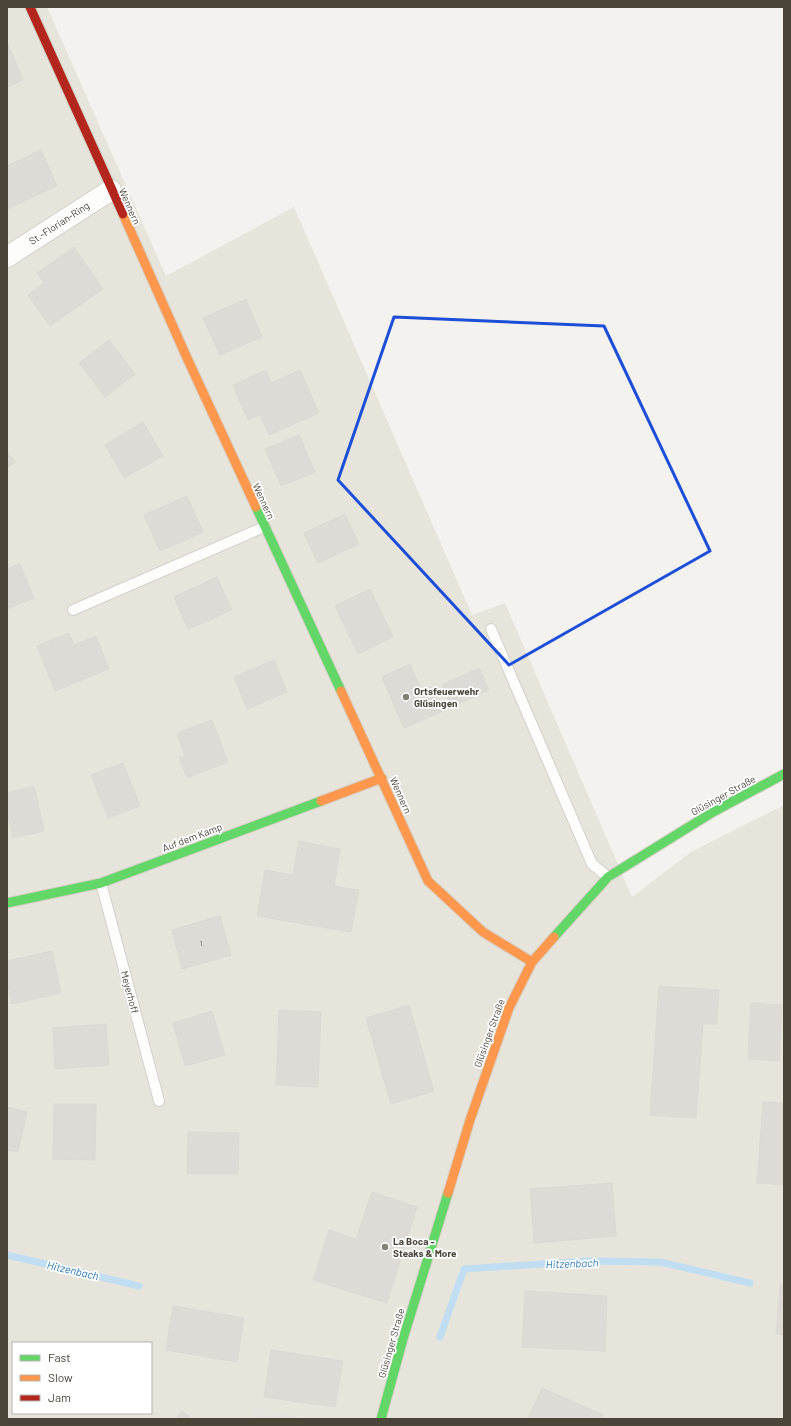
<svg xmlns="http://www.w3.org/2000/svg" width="791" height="1426" viewBox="0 0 791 1426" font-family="Barlow,sans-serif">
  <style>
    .residential { fill: #e7e4dc; fill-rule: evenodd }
    .parking { fill: #e6e3df }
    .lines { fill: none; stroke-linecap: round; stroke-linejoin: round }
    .stream { stroke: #c0ddf1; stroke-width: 7 }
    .building { fill: #dedbd6; stroke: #dcd9d4 }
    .lane-casing { stroke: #d2d0cb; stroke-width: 12 }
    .street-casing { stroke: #d2d0cb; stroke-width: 22 }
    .fast-casing { stroke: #d3cfc5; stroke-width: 11 }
    .slow-casing { stroke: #d3cfc5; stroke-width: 11 }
    .jam-casing { stroke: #d3cfc5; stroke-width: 11 }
    .lane { stroke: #fdfdfc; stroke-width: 10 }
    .street { stroke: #fdfdfc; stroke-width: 20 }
    .fast { stroke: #63d668; stroke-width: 9 }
    .slow { stroke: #ff974d; stroke-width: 9 }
    .jam { stroke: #b3261e; stroke-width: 9 }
    .marked { fill: none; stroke: #1d4ed8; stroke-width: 3; stroke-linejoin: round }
    .poi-dot { fill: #868178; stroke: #fff; stroke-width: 1.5 }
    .labels { text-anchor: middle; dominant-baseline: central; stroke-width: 3.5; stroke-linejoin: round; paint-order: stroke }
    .number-label { font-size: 8px; fill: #706a61 }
    .street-label { font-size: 10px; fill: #4b4439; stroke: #fff }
    .poi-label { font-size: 10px; font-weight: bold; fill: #4b4439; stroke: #fff; text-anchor: start }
    .water-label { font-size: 11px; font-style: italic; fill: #2e7ab2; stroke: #fff }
  </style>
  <rect width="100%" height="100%" fill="#f4f2ee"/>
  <path class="residential" d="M7 7H47L166 276 294 207 472 615 505 603 632 897 691 852 784 805V1419H7ZM13 1343H151V1413H13Z"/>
  <path class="parking" d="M255 1409 313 1419H254Z"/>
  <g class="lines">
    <path class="stream" d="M7 1255 139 1286
      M440 1337 464 1269 588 1261 660 1262 750 1283"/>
  </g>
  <path class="building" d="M7 42 23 80 7 87Z
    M41 150 57 186 7 209V166Z
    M74 247 103 289 50 326 28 295 44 283 37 273Z
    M246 299 262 337 220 355 203 318Z
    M109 340 135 374 105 397 79 363Z
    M266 370 271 383 300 370 319 413 269 435 260 415 248 420 233 385Z
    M143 422 163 456 124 478 105 445Z
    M299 435 315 472 281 486 265 449Z
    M7 452 15 462 7 468Z
    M187 496 203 532 160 551 144 515Z
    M345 514 359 544 318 563 304 533Z
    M20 564 34 598 7 609V569Z
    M217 577 232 610 188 629 174 597Z
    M370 589 393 637 358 654 335 606Z
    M69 633 74 645 96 636 109 669 55 691 37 646Z
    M274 660 287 692 247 709 234 677Z
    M410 664 422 691 432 687 443 711 404 728 382 677Z
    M479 668 489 690 452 707 442 685Z
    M212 720 228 762 187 778 179 758 185 756 177 733Z
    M123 763 140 806 108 818 91 775Z
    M34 786 44 831 13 838 7 812V793Z
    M299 841 340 849 334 886 359 890 351 932 257 916 265 870 293 875Z
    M220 916 231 955 182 969 172 930Z
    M52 951 61 993 12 1004 7 981V961Z
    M659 986 719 990 717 1024H703L696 1118 650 1115Z
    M751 1003 782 1005 779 1061 748 1059Z
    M409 1005 434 1091 391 1104 366 1018Z
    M279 1010 321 1012 318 1087 276 1085Z
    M212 1011 225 1055 185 1066 173 1023Z
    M106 1024 109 1065 55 1069 53 1028Z
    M763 1102 784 1103V1185L757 1183Z
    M54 1104H96L95 1160 53 1159Z
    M7 1107 27 1112 18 1152 7 1150Z
    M188 1132 239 1133 238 1174H187Z
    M612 1183 616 1236 534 1243 530 1189Z
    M372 1192 417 1207 387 1303 313 1280 329 1230 356 1239Z
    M780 1285H784V1335L776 1334Z
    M525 1291 607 1296 605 1351 522 1347Z
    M173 1306 244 1318 237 1362 166 1350Z
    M271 1350 343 1361 335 1407 264 1397Z
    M542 1388 603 1415 601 1419H528Z
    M182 1411 193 1419H177Z"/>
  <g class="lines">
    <g class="lane-casing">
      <path id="lane" d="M73 610 264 527
        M491 629 592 864 608 877
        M101 883 159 1101"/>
    </g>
    <g class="street-casing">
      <path id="street" d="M7 257 111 190"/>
    </g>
    <g class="fast-casing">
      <path id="fast" d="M256 507 341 691
        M7 903 101 883 321 801
        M554 937 608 877 713 812 784 774
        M381 1419 403 1339 448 1193"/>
    </g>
    <g class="slow-casing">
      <path id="slow" d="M123 214 187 358 256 507
        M341 691 428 881 483 932 532 962
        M321 801 382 778
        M448 1193 470 1120 509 1008 532 962 554 937"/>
    </g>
    <g class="jam-casing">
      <path id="jam" d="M30 7 123 214"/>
    </g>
    <use href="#lane" class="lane"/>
    <use href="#street" class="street"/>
    <use href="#fast" class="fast"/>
    <use href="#slow" class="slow"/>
    <use href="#jam" class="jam"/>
  </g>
  <path class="marked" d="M394 317 604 326 710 551 509 665 338 480Z"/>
  <g class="poi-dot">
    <circle cx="406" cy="697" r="4"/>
    <circle cx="385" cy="1247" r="4"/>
  </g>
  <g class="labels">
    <g class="number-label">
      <text x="201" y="943">1</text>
    </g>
    <g class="street-label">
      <text transform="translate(130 206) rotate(66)">Wennern</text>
      <text transform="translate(59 223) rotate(-33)">St.-Florian-Ring</text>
      <text transform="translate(264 501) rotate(65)">Wennern</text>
      <text transform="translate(401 795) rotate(66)">Wennern</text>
      <text transform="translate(723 795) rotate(-29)">Glüsinger Straße</text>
      <text transform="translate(192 837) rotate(-21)">Auf dem Kamp</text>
      <text transform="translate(130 992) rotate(75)">Meyerhoff</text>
      <text transform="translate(489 1033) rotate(-70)">Glüsinger Straße</text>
      <text transform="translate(391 1343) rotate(-74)">Glüsinger Straße</text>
    </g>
    <g class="poi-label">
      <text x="414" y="691">Ortsfeuerwehr<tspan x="414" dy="12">Glüsingen</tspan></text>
      <text x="393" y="1241">La Boca -<tspan x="393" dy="12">Steaks &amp; More</tspan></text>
    </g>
    <g class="water-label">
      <text transform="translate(572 1263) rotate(-2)">Hitzenbach</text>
      <text transform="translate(73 1270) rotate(13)">Hitzenbach</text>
    </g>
  </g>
  <rect width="791" height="1426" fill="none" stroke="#4b4439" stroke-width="16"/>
  <rect x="12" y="1342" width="140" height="72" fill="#ffffff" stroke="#b7b4b0"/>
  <rect x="20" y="1355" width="20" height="6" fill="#63d668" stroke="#b7b4b0"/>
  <text x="48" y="1362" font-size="12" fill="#4b4439">Fast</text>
  <rect x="20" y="1375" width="20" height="6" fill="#ff974d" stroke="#b7b4b0"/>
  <text x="48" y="1382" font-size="12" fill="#4b4439">Slow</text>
  <rect x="20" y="1395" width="20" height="6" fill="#b3261e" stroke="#b7b4b0"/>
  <text x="48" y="1402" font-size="12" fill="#4b4439">Jam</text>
</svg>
